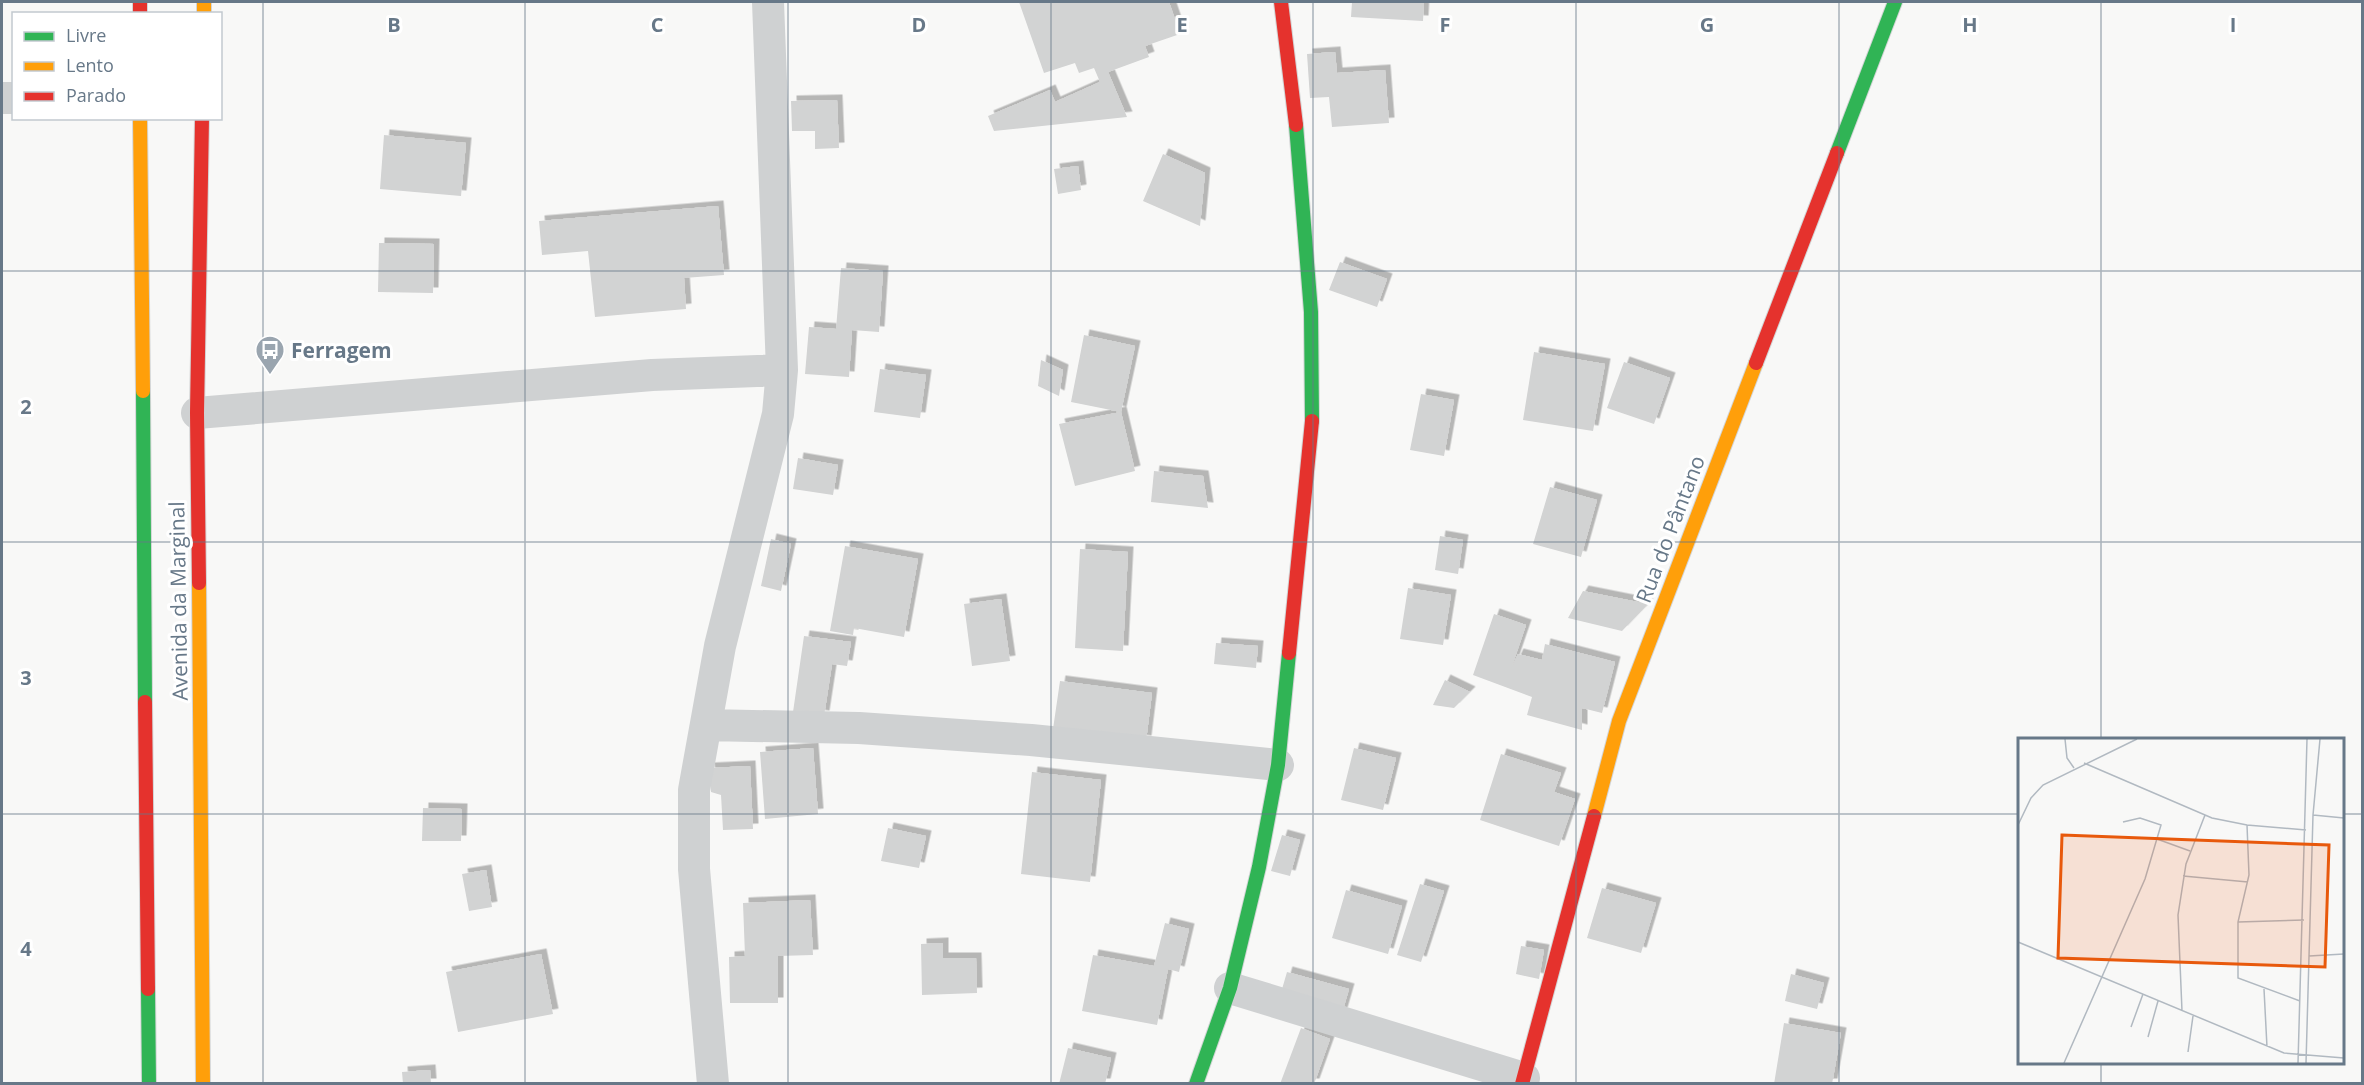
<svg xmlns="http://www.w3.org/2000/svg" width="2364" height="1085" viewBox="0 0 2364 1085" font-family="'Open Sans',sans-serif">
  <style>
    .building { fill: #d2d3d3; filter: url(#shadow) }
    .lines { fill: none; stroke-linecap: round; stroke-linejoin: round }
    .fast-casing { stroke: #d3d5d6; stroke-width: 16 }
    .slow-casing { stroke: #d3d5d6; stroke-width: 16 }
    .jam-casing { stroke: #d3d5d6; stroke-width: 16 }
    .street { stroke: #cfd1d2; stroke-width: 32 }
    .fast { stroke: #30b455; stroke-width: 14 }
    .slow { stroke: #ff9f0a; stroke-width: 14 }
    .jam { stroke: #e5322d; stroke-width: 14 }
    .grid { fill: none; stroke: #677888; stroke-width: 1.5; stroke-opacity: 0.55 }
    .labels { text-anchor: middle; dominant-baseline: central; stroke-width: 6; stroke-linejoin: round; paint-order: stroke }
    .poi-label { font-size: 21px; font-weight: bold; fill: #677888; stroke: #fff; text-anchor: start }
    .street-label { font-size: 21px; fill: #677888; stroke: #fff }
    .inset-road { fill: none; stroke: #b1b9c1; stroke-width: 1.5 }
    .view { fill: #e8590c; fill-opacity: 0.15; stroke: #e8590c; stroke-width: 3 }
    .inset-edge { fill: none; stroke: #677888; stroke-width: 3 }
    .grid-label { font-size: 20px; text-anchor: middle; font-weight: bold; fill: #677888; stroke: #fff; stroke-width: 6; stroke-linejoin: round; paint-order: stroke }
  </style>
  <defs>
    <filter id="shadow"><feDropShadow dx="5.5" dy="-5.5" stdDeviation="0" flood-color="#0004"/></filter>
  </defs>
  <rect width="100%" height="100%" fill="#f8f8f7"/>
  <path class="building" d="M1019 2H1169L1180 34 1145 46 1149 57 1108 72 1127 117 994 131 988 116 1050 90 1055 102 1100 82 1094 68 1079 73 1075 63 1044 73Z
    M1352 2H1424L1423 21 1351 17Z
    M1335 52 1337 73 1385 70 1389 123 1332 127 1329 97 1310 98 1307 54Z
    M837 100 839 148 815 149V131H792L791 101Z
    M384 135 466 143 461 196 380 189Z
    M1163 154 1205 173 1200 226 1143 201Z
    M1078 166 1081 190 1058 194 1054 169Z
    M718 206 724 275 684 278 686 309 595 317 588 251 542 255 539 221Z
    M379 243 434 244 433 293 378 292Z
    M1340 262 1387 279 1377 307 1329 290Z
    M841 268 883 271 879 332 852 330 849 377 805 374 809 327 836 329Z
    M1084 335 1135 346 1121 412 1071 402Z
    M1534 352 1605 364 1593 431 1523 420Z
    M1041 360 1063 370 1059 396 1038 386Z
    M1624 362 1670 378 1654 424 1607 408Z
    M880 369 926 375 920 418 874 412Z
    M1421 394 1454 400 1444 456 1410 450Z
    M1121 412 1135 471 1075 486 1059 424Z
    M798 458 838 465 833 495 793 489Z
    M1154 471 1203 476 1208 508 1151 502Z
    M1550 487 1597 500 1581 557 1533 544Z
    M1440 536 1463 540 1458 574 1435 570Z
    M771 539 791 544 781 591 761 586Z
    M845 546 918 559 904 637 854 628 853 635 830 631Z
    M1080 549 1128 552 1123 651 1075 648Z
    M1408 588 1451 595 1443 645 1400 639Z
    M1583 591 1648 604 1622 631 1568 618Z
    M1001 599 1010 661 972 666 964 604Z
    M1494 614 1526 625 1511 669 1518 654 1542 660 1545 644 1615 662 1602 713 1582 708V730L1527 715 1532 697 1473 675Z
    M804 636 851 642 847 666 832 664 824 716 793 712Z
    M1216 643 1258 646 1256 668 1214 664Z
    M1445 680 1470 692 1454 708 1433 705Z
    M1060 681 1152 693 1146 741 1053 729Z
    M813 748 818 814 765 819 760 752Z
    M1354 748 1396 758 1383 810 1341 800Z
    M1501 754 1561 773 1554 792 1575 799 1559 846 1480 820Z
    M750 766 753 829 723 830 721 795 711 792 709 768Z
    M1032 772 1101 780 1090 882 1021 874Z
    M423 808 462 809 461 841H422Z
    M888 828 926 836 919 868 881 861Z
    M1282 835 1300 840 1290 876 1271 871Z
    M486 870 492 907 469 911 462 874Z
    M1420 884 1444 891 1421 962 1397 955Z
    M1602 888 1656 903 1641 953 1587 938Z
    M1346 890 1402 906 1388 954 1332 938Z
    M810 900 813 955 778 956V1003H730L729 957 745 956 743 903Z
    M1165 923 1189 929 1179 972 1168 969 1157 1025 1082 1011 1093 955 1154 966Z
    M943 943V958H976L977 993 922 995 921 944Z
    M1521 946 1544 950 1539 979 1516 974Z
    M541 954 553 1014 458 1032 446 972Z
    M1287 972 1349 989 1342 1013 1280 996Z
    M1791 974 1824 983 1817 1009 1785 1001Z
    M1784 1023 1841 1033 1832 1084H1774Z
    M1301 1028 1330 1039 1314 1084H1280Z
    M1068 1048 1111 1058 1105 1084H1059Z
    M430 1070 431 1084H403L402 1072Z"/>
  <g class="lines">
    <g class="fast-casing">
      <path id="fast" d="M1296 125 1311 312 1312 421
        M1837 153 1895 2
        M143 391 145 702
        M148 989 149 1084
        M1196 1084 1230 988 1259 867 1278 765 1289 653"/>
    </g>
    <g class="slow-casing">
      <path id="slow" d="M204 2V14
        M140 118 143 391
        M199 583 203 1084
        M1594 816 1619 721 1756 363"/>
    </g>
    <g class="jam-casing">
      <path id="jam" d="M140 2V14
        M1281 2 1296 125
        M1756 363 1837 153
        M199 583 197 413 202 118
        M1289 653 1312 421
        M145 702 148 989
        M1522 1084 1594 816"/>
    </g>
    <path class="street" d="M2 98H14
      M197 413 652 375 782 370
      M706 725 859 728 1031 740 1278 765
      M1230 988 1524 1078
      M713 1084 694 869V790L720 646 778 414 782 370 768 2"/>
    <use href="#fast" class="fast"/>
    <use href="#slow" class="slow"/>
    <use href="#jam" class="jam"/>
  </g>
  <path class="grid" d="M263 2V1084M525 2V1084M788 2V1084M1051 2V1084M1313 2V1084M1576 2V1084M1839 2V1084M2101 2V740M2 271H2362M2 542H2362M2 814H2019M2342 814H2362M2101 1062V1084"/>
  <defs>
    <g id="bus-pin" transform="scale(1.5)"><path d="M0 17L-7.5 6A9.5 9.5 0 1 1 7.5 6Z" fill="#9aa5af" stroke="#fff"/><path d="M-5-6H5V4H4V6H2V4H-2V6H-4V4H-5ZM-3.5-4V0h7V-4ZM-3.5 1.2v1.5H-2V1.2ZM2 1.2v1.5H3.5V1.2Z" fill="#fff"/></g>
  </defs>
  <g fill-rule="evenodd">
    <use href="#bus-pin" x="270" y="350"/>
  </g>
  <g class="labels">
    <g class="poi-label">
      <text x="291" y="350">Ferragem</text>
    </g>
    <g class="street-label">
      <text transform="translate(1670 529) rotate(-69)">Rua do Pântano</text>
      <text transform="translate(178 601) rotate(-91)">Avenida da Marginal</text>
    </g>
  </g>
  <g transform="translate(2018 738)">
    <rect width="326" height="326" fill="#f8f8f7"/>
    <path class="inset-road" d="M47 1 49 20 56 30M66 25 194 80 229 87 288 92M295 77 326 80M0 87 13 60 25 47 119 1M229 87 231 137 220 184V240L282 263M139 101 172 113M165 138 230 144M220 184 286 182M0 204 266 315 326 320M291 218 326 216M246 251 249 309M164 273 160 177 168 126 187 77M113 289 125 256M130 299 140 263M170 314 175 278M46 325 127 141 143 87 122 80 105 84M280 325 289 1M288 325 295 77 302 1"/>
    <path class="view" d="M44 97 311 107 307 229 40 220Z"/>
    <rect width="326" height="326" class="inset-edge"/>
  </g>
  <g class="grid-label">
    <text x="394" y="32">B</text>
    <text x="657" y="32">C</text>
    <text x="919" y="32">D</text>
    <text x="1182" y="32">E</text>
    <text x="1445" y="32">F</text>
    <text x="1707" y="32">G</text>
    <text x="1970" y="32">H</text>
    <text x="2233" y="32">I</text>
    <text x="26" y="414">2</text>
    <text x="26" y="685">3</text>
    <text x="26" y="956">4</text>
  </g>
  <rect width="2364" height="1085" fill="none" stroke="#677888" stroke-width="6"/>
  <rect x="12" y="12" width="210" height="108" fill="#ffffff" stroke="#c2c9cf" stroke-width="1.5"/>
  <rect x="24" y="32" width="30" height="9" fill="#30b455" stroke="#c2c9cf" stroke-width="1.5"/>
  <text x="66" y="42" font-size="18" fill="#677888">Livre</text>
  <rect x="24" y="62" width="30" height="9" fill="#ff9f0a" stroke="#c2c9cf" stroke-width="1.5"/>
  <text x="66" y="72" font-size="18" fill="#677888">Lento</text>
  <rect x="24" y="92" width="30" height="9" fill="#e5322d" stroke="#c2c9cf" stroke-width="1.5"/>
  <text x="66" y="102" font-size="18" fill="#677888">Parado</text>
</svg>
